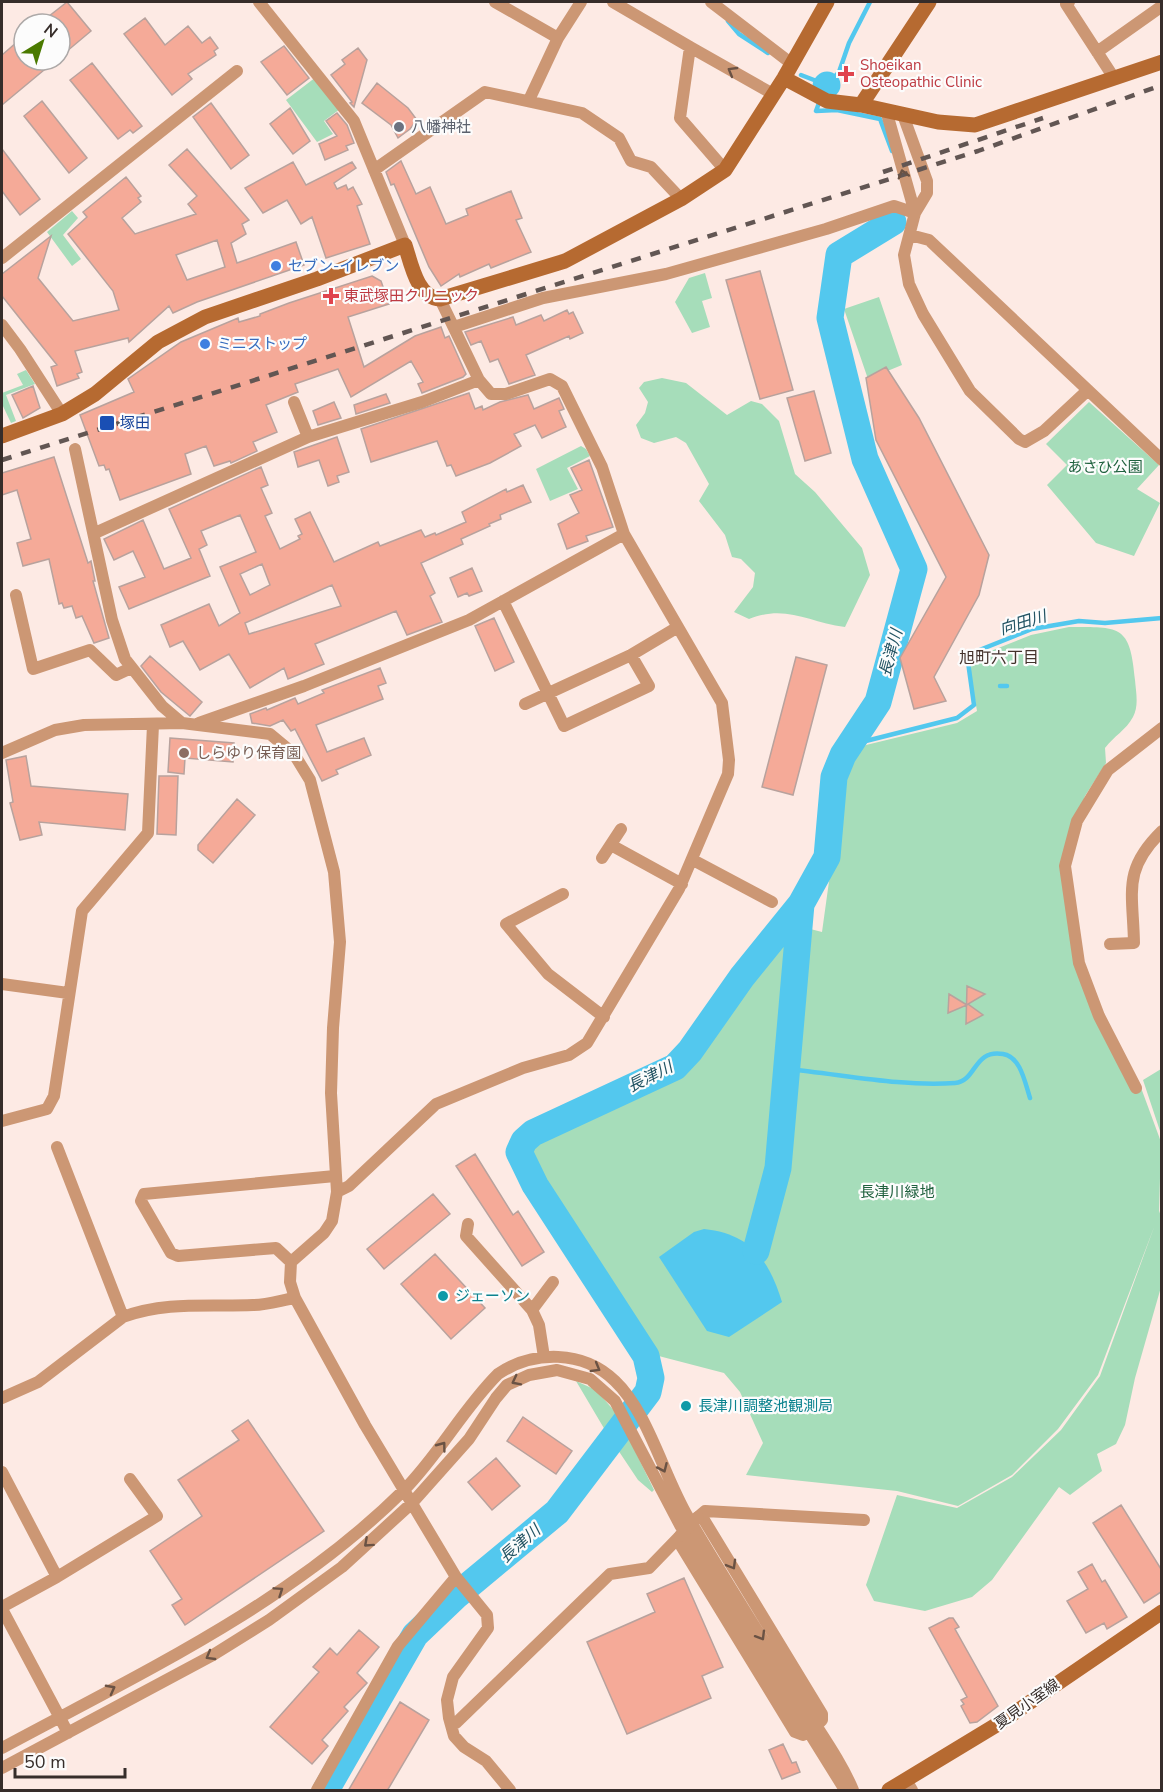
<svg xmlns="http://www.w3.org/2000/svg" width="1163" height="1792" viewBox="0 0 1163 1792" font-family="'Nunito Sans','Noto Sans JP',sans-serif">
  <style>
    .green { fill: #a6ddba }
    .water { fill: #53c8ee }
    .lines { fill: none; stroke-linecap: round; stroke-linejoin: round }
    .stream { stroke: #53c8ee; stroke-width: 4.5 }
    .river { stroke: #53c8ee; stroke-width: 27 }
    .building { fill: #f5aa98; stroke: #b8a29d; stroke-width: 1.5; fill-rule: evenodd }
    .street { stroke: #cc9774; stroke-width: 12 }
    .secondary { stroke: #b66a31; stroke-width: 15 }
    .rail { stroke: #625653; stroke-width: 4.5; stroke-dasharray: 10 10; stroke-linecap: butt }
    .street-bridge { stroke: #cc9774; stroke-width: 12 }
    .oneway { stroke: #6a5244 }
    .health-dot { fill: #e0444e; stroke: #fcfcfc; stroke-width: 2 }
    .worship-dot { fill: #6b7280; stroke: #fcfcfc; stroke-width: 2 }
    .shop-dot { fill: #3f7fe0; stroke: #fcfcfc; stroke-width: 2 }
    .transit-dot { fill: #1a4fb4; stroke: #fcfcfc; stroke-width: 2 }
    .education-dot { fill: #8d6e63; stroke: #fcfcfc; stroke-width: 2 }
    .culture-dot { fill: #0f9aa8; stroke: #fcfcfc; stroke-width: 2 }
    .labels { text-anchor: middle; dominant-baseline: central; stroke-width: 4.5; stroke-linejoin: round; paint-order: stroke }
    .health-label { font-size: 15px; fill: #be3a42; stroke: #fcfcfc; text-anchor: start }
    .worship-label { font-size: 15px; fill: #5b616d; stroke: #fcfcfc; text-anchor: start }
    .shop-label { font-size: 15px; fill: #366cbe; stroke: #fcfcfc; text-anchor: start }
    .transit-label { font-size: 15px; fill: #164399; stroke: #fcfcfc; text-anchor: start }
    .park-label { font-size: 15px; fill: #1f613e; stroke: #fcfcfc }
    .education-label { font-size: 15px; fill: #785e54; stroke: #fcfcfc; text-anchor: start }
    .culture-label { font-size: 15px; fill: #0d838f; stroke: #fcfcfc; text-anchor: start }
    .street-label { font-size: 15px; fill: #362d2a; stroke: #fcfcfc }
    .water-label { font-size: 16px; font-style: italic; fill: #225363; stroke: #fcfcfc }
    .neighbourhood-label { font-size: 16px; fill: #44322c; stroke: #fcfcfc }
  </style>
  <rect width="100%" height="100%" fill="#fdeae4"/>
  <path class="green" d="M316 77 340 109 324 121 333 134 317 142 286 100Z
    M72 211 78 218 63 235 81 259 72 266 47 232Z
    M705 273 712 298 702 301 710 327 692 333 675 302 689 278Z
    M879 297 902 365 868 379 844 309Z
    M26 370 35 384 6 395 16 421 11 423 2 404V393L23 385 17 374Z
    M662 378 686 383 727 415 751 401 762 404 779 421 795 474 815 492 862 548 870 575 845 627C808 622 786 604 749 619L734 612 753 587 755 573 741 559 732 557 725 535 699 501 709 484 686 443 676 437 654 443 641 438 636 425 645 413 648 402 639 388 644 382Z
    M1089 402 1159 465 1137 489 1160 503 1134 556 1096 543 1047 485 1067 465 1046 444Z
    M581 446 586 449 590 456 567 468 578 489 550 501 536 469Z
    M1069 627C1121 627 1130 625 1135 680 1136 692 1139 706 1133 717 1126 730 1114 736 1105 748L1106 763 1085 796 1061 868 1075 966 1140 1085 1161 1142 1159 1214 1098 1375 1058 1429 1012 1475 958 1506 897 1491 746 1475 763 1443 740 1392 724 1373 651 1354 528 1161V1146L538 1135 676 1064 787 923 822 932 845 766 856 752 866 745 957 723 977 711 968 660 1031 635Z
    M1161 1069V1134L1143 1080Z
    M1161 1208V1287L1135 1378 1125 1425 1116 1444 1097 1454 1102 1471 1070 1495 1059 1487 992 1580 972 1597 925 1611 874 1601 866 1585 897 1495 957 1508 1012 1477 1061 1430 1100 1376Z
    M576 1381 596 1390 617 1414 605 1430Z
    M618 1416 626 1432 615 1446 606 1431Z
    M627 1434 654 1490 652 1492 638 1480 616 1447Z"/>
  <path class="water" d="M704 1229C751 1234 769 1260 782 1302L729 1337 707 1331 659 1257 694 1232Z"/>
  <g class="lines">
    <path class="stream" d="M728 21 739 34 768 53
      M801 75 827 85 839 72 849 43 870 2
      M819 103 816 111 837 110 880 119 892 151
      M1000 686H1007
      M850 745 957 718 974 705 967 655 1032 629 1079 621 1105 623 1162 618
      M786 1069C841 1074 900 1087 955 1083 977 1081 973 1049 1003 1054 1021 1057 1025 1083 1030 1098"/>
    <path class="river" d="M826 86 827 85
      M756 1251 778 1168 801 904
      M326 1790 415 1635 457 1595 557 1512 648 1392 651 1378 646 1356 535 1185 519 1152 524 1141 533 1133 675 1067 690 1051 742 977 801 904 827 857 834 777 843 755 878 702 914 569 865 459 830 318 839 255 893 222"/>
  </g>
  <path class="building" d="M67 2 91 31 60 57V24H39Z
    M145 18 165 45 188 26 202 43 210 37 218 48 214 51 216 55 188 74 192 79 172 95 124 34Z
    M24 36V60H56L2 105V55Z
    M284 46 309 78 287 95 261 62Z
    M358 48 367 60 354 107 350 103 352 102 331 75 345 64 342 60Z
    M92 63 142 126 133 133 130 130 118 139 70 80Z
    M377 83 408 108 417 120 410 129 398 138 391 125 362 103Z
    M42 101 87 158 69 173 24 116Z
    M211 103 249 155 231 169 193 117Z
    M290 108 310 141 293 154 270 124Z
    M337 113 347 125 354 143 346 146 348 150 325 160 319 144 337 136 326 121Z
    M2 149 40 199 20 215 2 191Z
    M187 149 249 220 242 224 246 234 231 243 237 263 296 242 304 265 197 302 173 313 169 306 129 342 128 338 75 351 82 372 77 374 79 378 57 386 51 367 57 365 2 296V274L51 236 38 278 73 321 119 310 113 291 68 234 87 217 83 212 126 177 141 196 138 198 141 202 122 218 135 234 196 214 188 204 197 196 169 165ZM217 240 225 267 187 280 176 255Z
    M401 161 416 194 430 187 446 224 468 215 466 209 511 191 522 218 516 220 531 252 491 268 489 264 460 277 459 274 441 286 429 267 394 184 391 185 386 172Z
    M293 162 306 185 352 162 356 168 334 183 337 189 346 185 348 190 353 187 362 204 357 206 370 244 326 258 312 217 301 224 287 200 263 213 245 188Z
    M760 271 793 390 760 399 726 280Z
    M372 276 381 281 389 304 348 317 364 367 415 336 441 327 445 338 449 336 466 374 463 377 422 393 418 384 423 382 411 361 351 397 338 369 295 384 298 392 266 405 277 432 253 442 257 451 231 463 230 461 214 466 206 446 185 454 191 474 120 500 109 469 106 470 104 465 99 466 80 415 134 392 128 379 181 342 238 318 239 322 260 316V314L289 303Z
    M567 310 569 314 573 312 583 333 570 339 569 336 526 355 535 375 509 384 498 359 490 362 481 341 471 345 465 332 513 317 516 325 541 315 544 321Z
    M886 367 919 418 989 555 979 595 934 677 946 701 914 709 900 658 946 577 876 440 866 378Z
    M33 386 40 408 23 418 12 395Z
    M814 391 831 453 805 461 787 398Z
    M469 393 475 409 482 406 483 410 500 402 528 395 534 409 559 398 564 409 559 411 566 427 542 438 535 425 514 434 521 446 490 463 456 476 451 465 447 466 437 441 371 462 361 429Z
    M386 394 390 403 356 414 354 405Z
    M334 402 341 418 318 425 313 411Z
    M337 437 349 472 337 476 339 482 328 486 319 460 298 467 294 452Z
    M54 457 88 563 91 561 95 581H93L109 638 94 643 82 616 76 618 72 606 64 608 62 603 59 604 49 559 23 566 17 543 31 539 17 490 2 495V473Z
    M589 460 613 527 586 536 588 541 567 549 558 524 579 513 570 495 582 490 571 468Z
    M261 467 268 485 261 488 272 513 265 516 280 549 300 539 298 536 302 534 295 519 310 512 334 562 378 542 380 546 421 530 425 537 435 533 436 535 466 522 462 512 506 489 507 492 523 485 531 502 500 515 501 519 489 524 490 526 461 539 463 544 421 563 435 593 430 596 442 622 407 635 396 611 315 644 324 664 288 679 284 668 250 688 229 654 200 670 183 641 170 647 161 625 209 604 219 626 240 613 220 567 256 552 240 515 201 531 207 545 199 549 210 576 129 609 119 587 145 577 133 551 114 560 104 539 143 520 164 569 191 558 169 509ZM262 564 270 585 250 595 240 574ZM332 585 341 606 249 634 245 623Z
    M472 568 482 591 469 596 467 593 458 597 450 578Z
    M494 618 514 662 495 671 475 626Z
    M150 656 202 702 190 716 161 692 141 666Z
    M796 657 827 665 793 795 762 787Z
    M380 668 386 683 378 686 383 699 316 725 327 752 364 738 371 755 336 770 338 774 322 781 295 729 291 731 283 720 270 726 252 723 250 714 266 708 267 710 295 698 298 704 324 693 322 690Z
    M170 738 234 743 233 762 185 758 184 774 168 772Z
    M26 756 31 786 128 794 125 830 39 822 42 835 20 840 10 803 13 802 6 760Z
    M159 776H178L176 835 157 834Z
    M237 799 255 815 213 863 198 850V845Z
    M967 986 985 994 968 1004 983 1015 966 1024Z
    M949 994 967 1005 948 1013Z
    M475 1154 513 1215 518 1211 544 1252 522 1266 456 1166Z
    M433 1194 450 1214 384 1269 367 1249Z
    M435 1254 485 1308 451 1339 401 1284Z
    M523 1417 572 1451 556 1474 507 1441Z
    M248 1420 324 1531 185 1625 172 1605 182 1599 150 1551 202 1516 178 1480 239 1440 232 1431Z
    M496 1458 520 1486 492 1510 468 1482Z
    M1121 1505 1161 1569V1592L1144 1603 1093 1523Z
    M1092 1564 1102 1582 1105 1580 1127 1617 1107 1629 1104 1623 1086 1633 1067 1601 1088 1589 1078 1572Z
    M684 1578 723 1667 702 1676 711 1698 627 1734 587 1642 655 1612 647 1594Z
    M949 1618H953L959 1627 955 1629 998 1706 977 1722 970 1723 961 1706 964 1704 961 1700 967 1697 929 1628Z
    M359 1630 379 1647 357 1673 367 1683 344 1707 348 1711 322 1740 328 1746 312 1764 270 1727 319 1672 313 1667 330 1648 337 1655Z
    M400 1702 429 1720 387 1791H348Z
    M783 1744 792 1763 796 1762 800 1772 782 1779 769 1750Z"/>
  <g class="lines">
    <path class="street" d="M259 2 354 121 405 245
      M495 2 558 38
      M613 2 690 47 680 118 725 170
      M711 2 792 64
      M1069 2 1066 4 1114 78
      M690 47 773 94
      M1097 52 1162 6
      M529 100 558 38 581 2
      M886 110 915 213
      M903 115 927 181V193L915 213 904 255 909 284 923 314 970 391 1019 439 1025 442 1044 431 1088 390
      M374 170 485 92 582 113 619 138 631 161 651 167 681 199
      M910 235 929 240 1162 460
      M2 258 237 71
      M2 325 20 349 62 414
      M454 327 543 298 666 274 826 229 894 206 915 213
      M294 402 308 437
      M75 449 112 620 125 659 162 706 182 723
      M95 533 308 437 422 402 479 380
      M16 595 33 669 90 650 116 675 131 668
      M503 601 564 726 649 686 631 655
      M525 704 631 655 678 627
      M199 723 304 686 469 620 624 534
      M2 753 55 730 84 725 182 723 270 734 294 754 310 780 334 872 340 942 333 1028 331 1093 337 1192 332 1221 324 1233 291 1262 290 1282 295 1298 365 1425 456 1577 487 1615 488 1628 453 1677 447 1700 449 1718 454 1736 464 1747 486 1761 510 1790
      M611 845 682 884
      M602 858 621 829
      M693 860 772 902
      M563 894 506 924 548 974 604 1017
      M1110 944 1134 943C1133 892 1122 870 1162 831
      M2 984 68 993
      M1136 1088 1099 1016 1079 963 1065 866 1077 821 1108 770 1162 728
      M2 1121 47 1109 54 1096 82 911 148 833 153 725
      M57 1147 123 1317
      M337 1192 349 1186 436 1104 523 1068 569 1055 587 1043 679 889 728 774 729 760 722 703 624 534 602 467 562 386 550 379 506 394H491L479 380 440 299
      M468 1224 466 1236 532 1310 539 1325 544 1357
      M291 1262 276 1248 178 1256 171 1253 141 1201 144 1194 335 1176
      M532 1310 553 1282
      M2 1398 38 1382 123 1317C166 1301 209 1307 253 1305 267 1305 282 1300 295 1298
      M2 1472 57 1577
      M701 1515 822 1714V1720L816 1726
      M698 1517 705 1511 864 1520
      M677 1539 795 1732 803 1735 807 1733
      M2 1607 57 1577 157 1516 130 1479
      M2 1609 68 1733
      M451 1724 456 1723 610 1574 649 1568 680 1536
      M2 1748C141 1673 289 1604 403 1491 439 1455 462 1410 498 1374 534 1350 583 1350 615 1381 648 1412 664 1477 688 1517 724 1579 763 1639 800 1700 818 1730 840 1759 853 1790
      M2 1768 213 1655 269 1620 342 1567 412 1503 469 1439 496 1398 507 1385 529 1375 557 1370 590 1379 615 1401 680 1525 845 1790
      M906 1780 912 1790
      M317 1790 398 1646 456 1577"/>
    <path class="secondary" d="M784 78 827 101 861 105 938 122 975 125 1162 62
      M861 105 929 2
      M2 436 62 414 95 394 158 342 205 317 317 279 405 245C411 263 417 298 440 299L565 261 681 199 725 170 784 78 827 2
      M889 1790 998 1724 1162 1612"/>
    <path class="rail" d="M883 172 1043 118
      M2 460 978 151 1162 85"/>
    <path class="street-bridge" d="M680 1536 698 1517"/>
  </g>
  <defs><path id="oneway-chevron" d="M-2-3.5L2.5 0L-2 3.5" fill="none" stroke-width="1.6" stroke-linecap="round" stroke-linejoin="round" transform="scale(1.5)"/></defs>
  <g class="oneway">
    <use href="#oneway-chevron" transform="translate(732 71) rotate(-150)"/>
    <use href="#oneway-chevron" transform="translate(903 174) rotate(-106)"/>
    <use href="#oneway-chevron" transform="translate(596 1368) rotate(30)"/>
    <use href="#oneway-chevron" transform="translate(516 1381) rotate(153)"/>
    <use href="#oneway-chevron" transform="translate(442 1446) rotate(-53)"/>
    <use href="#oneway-chevron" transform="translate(663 1468) rotate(66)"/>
    <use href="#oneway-chevron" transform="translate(368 1543) rotate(138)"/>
    <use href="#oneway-chevron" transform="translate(732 1565) rotate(60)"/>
    <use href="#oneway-chevron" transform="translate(279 1591) rotate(-34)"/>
    <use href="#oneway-chevron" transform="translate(761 1636) rotate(59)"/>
    <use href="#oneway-chevron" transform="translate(210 1656) rotate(150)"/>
    <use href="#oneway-chevron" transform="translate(111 1689) rotate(-28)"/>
  </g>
  <g class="health-dot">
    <path d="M843 65h6v6h6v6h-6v6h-6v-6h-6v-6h6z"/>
    <path d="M328 287h6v6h6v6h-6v6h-6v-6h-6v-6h6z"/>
  </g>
  <circle class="worship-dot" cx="399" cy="127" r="6"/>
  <g class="shop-dot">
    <circle cx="276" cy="266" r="6"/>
    <circle cx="205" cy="344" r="6"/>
  </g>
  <rect class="transit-dot" x="99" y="415" width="16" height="16" rx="3"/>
  <circle class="education-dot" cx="184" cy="753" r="6"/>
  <g class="culture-dot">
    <circle cx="443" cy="1296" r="6"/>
    <circle cx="686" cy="1406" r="6"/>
  </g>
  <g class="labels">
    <g class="health-label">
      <text x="860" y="65">Shoeikan<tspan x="860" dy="17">Osteopathic Clinic</tspan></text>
      <text x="344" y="296">東武塚田クリニック</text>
    </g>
    <g class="worship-label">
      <text x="411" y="127">八幡神社</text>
    </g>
    <g class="shop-label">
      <text x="288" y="266">セブン-イレブン</text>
      <text x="217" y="344">ミニストップ</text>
    </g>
    <g class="transit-label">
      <text x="120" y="423">塚田</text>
    </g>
    <g class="park-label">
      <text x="1105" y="467">あさひ公園</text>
      <text x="897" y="1192">長津川緑地</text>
    </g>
    <g class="education-label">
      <text x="196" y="753">しらゆり保育園</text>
    </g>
    <g class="culture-label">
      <text x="455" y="1296">ジェーソン</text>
      <text x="698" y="1406">長津川調整池観測局</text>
    </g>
    <g class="street-label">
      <text transform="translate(1027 1704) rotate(-35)">夏見小室線</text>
    </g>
    <g class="water-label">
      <text transform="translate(1023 623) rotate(-17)">向田川</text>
      <text transform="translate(891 653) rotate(-75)">長津川</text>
      <text transform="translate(650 1077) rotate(-27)">長津川</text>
      <text transform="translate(520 1544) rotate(-41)">長津川</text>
    </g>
    <g class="neighbourhood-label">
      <text x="999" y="658">旭町六丁目</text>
    </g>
  </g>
  <rect width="1163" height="1792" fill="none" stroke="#362d2a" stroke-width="6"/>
  <g transform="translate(42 42) rotate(38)"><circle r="28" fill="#fcfcfc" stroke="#ada9a8" stroke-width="1.5"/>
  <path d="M0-4.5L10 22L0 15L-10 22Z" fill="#4a7a00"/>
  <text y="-9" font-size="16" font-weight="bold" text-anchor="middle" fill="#362d2a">N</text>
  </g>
  <path d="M15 1768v9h110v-9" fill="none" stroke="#362d2a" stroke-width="3"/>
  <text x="24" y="1768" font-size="18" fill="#362d2a" stroke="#fcfcfc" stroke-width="4.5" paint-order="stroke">50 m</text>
</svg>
